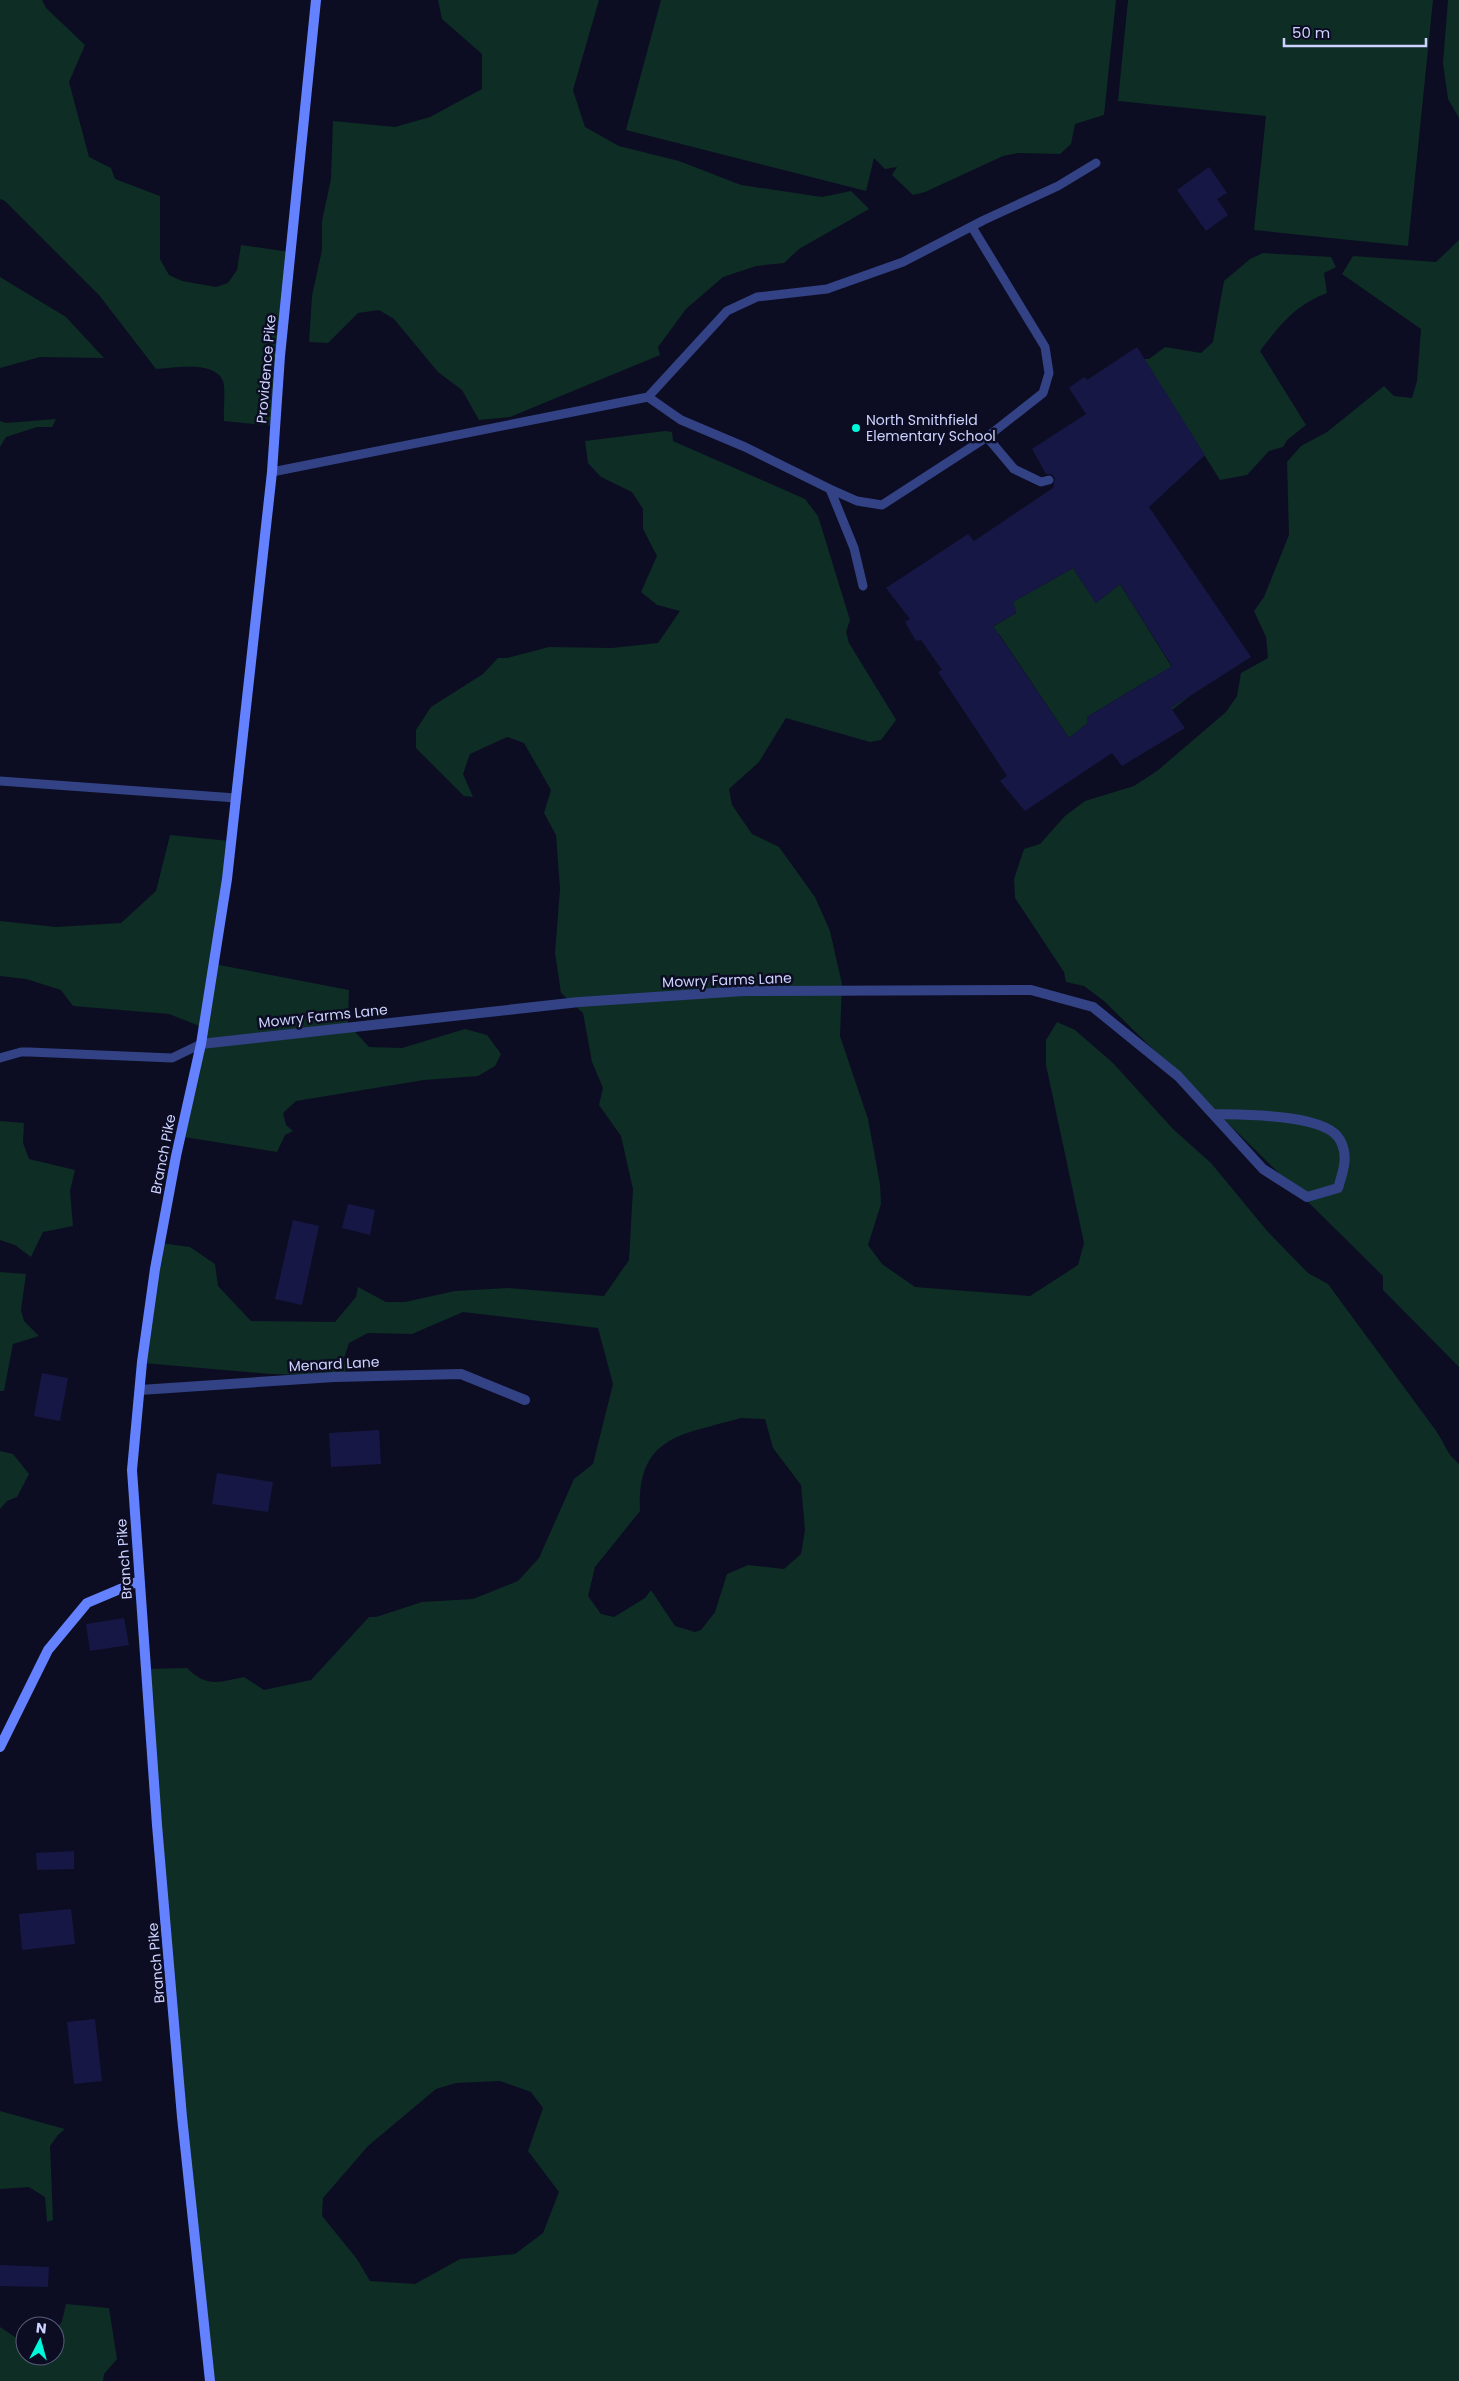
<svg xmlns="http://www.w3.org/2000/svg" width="1459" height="2381" viewBox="0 0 1459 2381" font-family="Poppins,sans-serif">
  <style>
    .green { fill: #0e2d25; fill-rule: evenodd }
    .building { fill: #161745; fill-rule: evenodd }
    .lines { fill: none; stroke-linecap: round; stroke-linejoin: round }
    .lane { stroke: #334285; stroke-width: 9 }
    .street { stroke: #334285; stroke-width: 10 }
    .secondary { stroke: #6482ff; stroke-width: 10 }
    .poi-dot { fill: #00f8db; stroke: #0c0d22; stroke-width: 2 }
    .labels { text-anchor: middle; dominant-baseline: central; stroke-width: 5; stroke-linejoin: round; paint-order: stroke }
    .street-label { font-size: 14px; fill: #cdd2ff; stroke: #0c0d22 }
    .poi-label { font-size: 14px; fill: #cdd2ff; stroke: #0c0d22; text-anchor: start }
  </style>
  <rect width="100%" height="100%" fill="#0c0d22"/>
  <path class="green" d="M0 0H42L46 8 85 45 69 82 89 157 111 168 115 179 160 196V259L169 275 182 281 216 287 228 283 237 270 241 245 290 252 274 426 224 421C223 411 226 390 223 381 215 360 173 368 156 369L99 295 5 201 0 199Z
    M438 0H599L573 90 585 127 619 146 679 161 741 185 822 197 851 191 869 209 799 249 784 263 756 266 723 277 686 309 658 347 660 355 510 417 479 420 462 390 438 372 394 319 379 310 358 313 328 343 309 342 312 296 322 250V221L331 179 333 121 395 127 430 117 482 89V54L442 19Z
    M661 0H1116L1104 115 1075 124 1071 144 1060 154 1018 153 1003 156 925 192 913 195 892 175 897 167 885 169 874 158 866 191 626 130Z
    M1128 0H1433L1408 246 1254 230 1266 116 1118 101Z
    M1448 0H1459V118L1448 99 1443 63Z
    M1459 240V1367L1383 1290V1276L1104 1001 1084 986 1066 982 1064 972 1015 898 1014 879 1024 849 1040 844 1065 816 1085 801 1134 786 1157 771 1226 712 1237 696 1241 673 1268 658 1266 637 1254 611 1264 597 1289 535 1287 462 1301 446 1327 432 1384 386 1394 396 1412 398 1417 381 1421 329 1342 274 1353 256 1436 262Z
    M1263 253 1331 257 1336 267 1324 273 1327 293C1295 305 1280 325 1260 351L1306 425 1287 440 1283 447 1269 451 1247 475 1220 480 1144 359H1149L1165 347 1201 353 1213 342 1224 281 1250 259Z
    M0 277 66 317 104 358 40 357 0 368Z
    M56 419 52 427H37L6 437 0 447V421L6 423Z
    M665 431 672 432 673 441 805 499 818 516 850 620 846 632 849 643 895 718 896 720 881 740 870 742 786 718 759 762 729 789 732 805 752 834 779 847 815 897 830 931 842 984 840 1036 868 1119 880 1184 881 1204 868 1245 882 1264 915 1287 1030 1296 1078 1265 1084 1243 1046 1065V1040L1057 1022 1075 1030 1113 1063 1173 1129 1211 1163 1268 1232 1308 1273 1328 1284 1437 1432 1450 1455 1459 1464V2381H209L146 1669 187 1668C207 1688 219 1682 244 1677L264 1690 311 1680 369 1617H376L422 1602 473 1599 518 1581 539 1558 574 1479 593 1464 613 1384 598 1328 463 1312 412 1334 368 1333 349 1343 344 1358 346 1376 271 1374 143 1363 161 1243 190 1247 215 1264 218 1286 251 1321 335 1322 356 1297 358 1287 386 1302H405L455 1291 508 1288 604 1296 629 1260 633 1189 621 1136 599 1105 603 1088 592 1062 583 1013 561 993 555 953 560 889 556 835 544 813 551 790 524 743 507 737 470 754 463 774 473 797 464 796 416 748V730L431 707 483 674 498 658H507L549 647 612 648 658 643 680 611 657 605 641 592 657 556 643 529V509L632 492 601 477 588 463 585 441ZM741 1418 765 1419 773 1448 801 1485 805 1530 801 1554 784 1569 748 1565 727 1574 715 1612 701 1630 695 1632 675 1626 651 1590 645 1598 614 1617 601 1614 588 1596 595 1567 640 1511C637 1435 682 1435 741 1418ZM500 2081 531 2092 543 2108 528 2151 559 2192 543 2233 515 2254 460 2259 415 2284 370 2281 357 2259 322 2216 323 2198 368 2146 436 2089 456 2083Z
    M1073 568 1096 603 1120 584 1190 696 1172 710 1150 679 1087 717 1088 723 1069 738 999 634 968 641 1016 613 1013 602Z
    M170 835 230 841 214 964 349 990 348 1024 369 1047 402 1048 465 1029 487 1035 501 1054 495 1066 478 1076 424 1080 296 1101 283 1113 286 1125 293 1131 285 1135 277 1152 184 1137 202 1027 169 1014 73 1006 61 990 26 979 0 976V921L56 927 121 923 156 891Z
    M0 1121 24 1123 23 1143 29 1159 75 1170 70 1191 73 1226 43 1232 31 1257 15 1245 0 1240Z
    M0 1272 26 1274 21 1310 24 1321 39 1336 13 1344 4 1391H0Z
    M0 1451 13 1454 29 1474 17 1497 7 1501 0 1509Z
    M0 2111 65 2129 58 2135 50 2146 53 2220 47 2222 45 2197 29 2187 0 2189Z
    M66 2304 109 2308 117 2359 104 2374 103 2381H0V2327L15 2337 25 2338V2356H55V2332L62 2321Z"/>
  <path class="building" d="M1209 167 1227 193 1217 199 1228 215 1206 231 1177 190Z
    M1137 347 1205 455 1149 507 1251 657 1171 708 1185 728 1122 766 1112 753 1025 811 1000 781 1007 776 938 672 942 670 921 640 916 641 905 622 910 619 886 588 968 534 974 541 1053 488 1055 478 1051 474H1046L1032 449 1086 414 1069 388 1084 377 1087 380ZM1073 568 1096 603 1120 584 1172 666 1087 717 1088 723 1069 738 993 626 1016 613 1013 602Z
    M348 1204 375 1210 370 1235 342 1228Z
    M293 1220 319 1226 302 1305 275 1299Z
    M42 1373 68 1378 60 1421 34 1416Z
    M379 1430 381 1464 331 1467 329 1433Z
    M217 1473 273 1482 268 1512 212 1504Z
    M124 1618 129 1645 90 1651 86 1624Z
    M74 1851V1869L37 1870 36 1853Z
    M71 1909 75 1944 22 1950 19 1914Z
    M95 2019 102 2081 74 2084 67 2022Z
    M0 2265 49 2267 48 2287 0 2286Z"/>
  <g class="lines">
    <path class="lane" d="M972 227 1045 347 1049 373 1043 393 987 437 1014 469 1041 482 1049 480
      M648 397 681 420 745 447 830 489 857 501 882 505 987 437
      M272 472 648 397 727 311 757 297 827 289 903 262 984 220 1058 186 1096 163
      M830 489 854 548 863 586
      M0 781 236 798
      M0 1058 21 1052H29L172 1058 201 1044"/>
    <path class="street" d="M201 1044 579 1002 744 991 1031 990 1093 1007 1178 1076 1263 1169 1307 1197 1338 1188C1343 1172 1349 1156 1340 1140 1326 1113 1241 1115 1213 1114
      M140 1390 334 1377 461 1374 525 1400"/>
    <path class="secondary" d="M0 1747 48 1650 87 1603 139 1581
      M210 2381 182 2117 157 1825 132 1470 142 1362 155 1269 176 1156 201 1044 227 879 272 472 280 356 316 0"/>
  </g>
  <circle class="poi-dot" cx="856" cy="428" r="5"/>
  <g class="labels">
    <g class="street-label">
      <text transform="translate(266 369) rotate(-85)">Providence Pike</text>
      <text transform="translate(727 980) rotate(-2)">Mowry Farms Lane</text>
      <text transform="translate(323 1016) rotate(-6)">Mowry Farms Lane</text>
      <text transform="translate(163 1154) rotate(-79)">Branch Pike</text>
      <text transform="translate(334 1364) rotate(-3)">Menard Lane</text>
      <text transform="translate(124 1559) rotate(-94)">Branch Pike</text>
      <text transform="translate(156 1963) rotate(-95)">Branch Pike</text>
    </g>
    <g class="poi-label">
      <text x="866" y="420">North Smithfield<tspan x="866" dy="16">Elementary School</tspan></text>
    </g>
  </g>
  <g transform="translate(40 2341) rotate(6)"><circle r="24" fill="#0c0d22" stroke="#595c7a"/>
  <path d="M0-4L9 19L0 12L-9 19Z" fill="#00f8db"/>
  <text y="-8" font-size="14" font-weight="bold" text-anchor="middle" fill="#cdd2ff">N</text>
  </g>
  <path d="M1284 38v8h142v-8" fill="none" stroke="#cdd2ff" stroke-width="2.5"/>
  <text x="1292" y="38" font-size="15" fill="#cdd2ff" stroke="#0c0d22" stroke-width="4" paint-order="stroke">50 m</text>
</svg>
